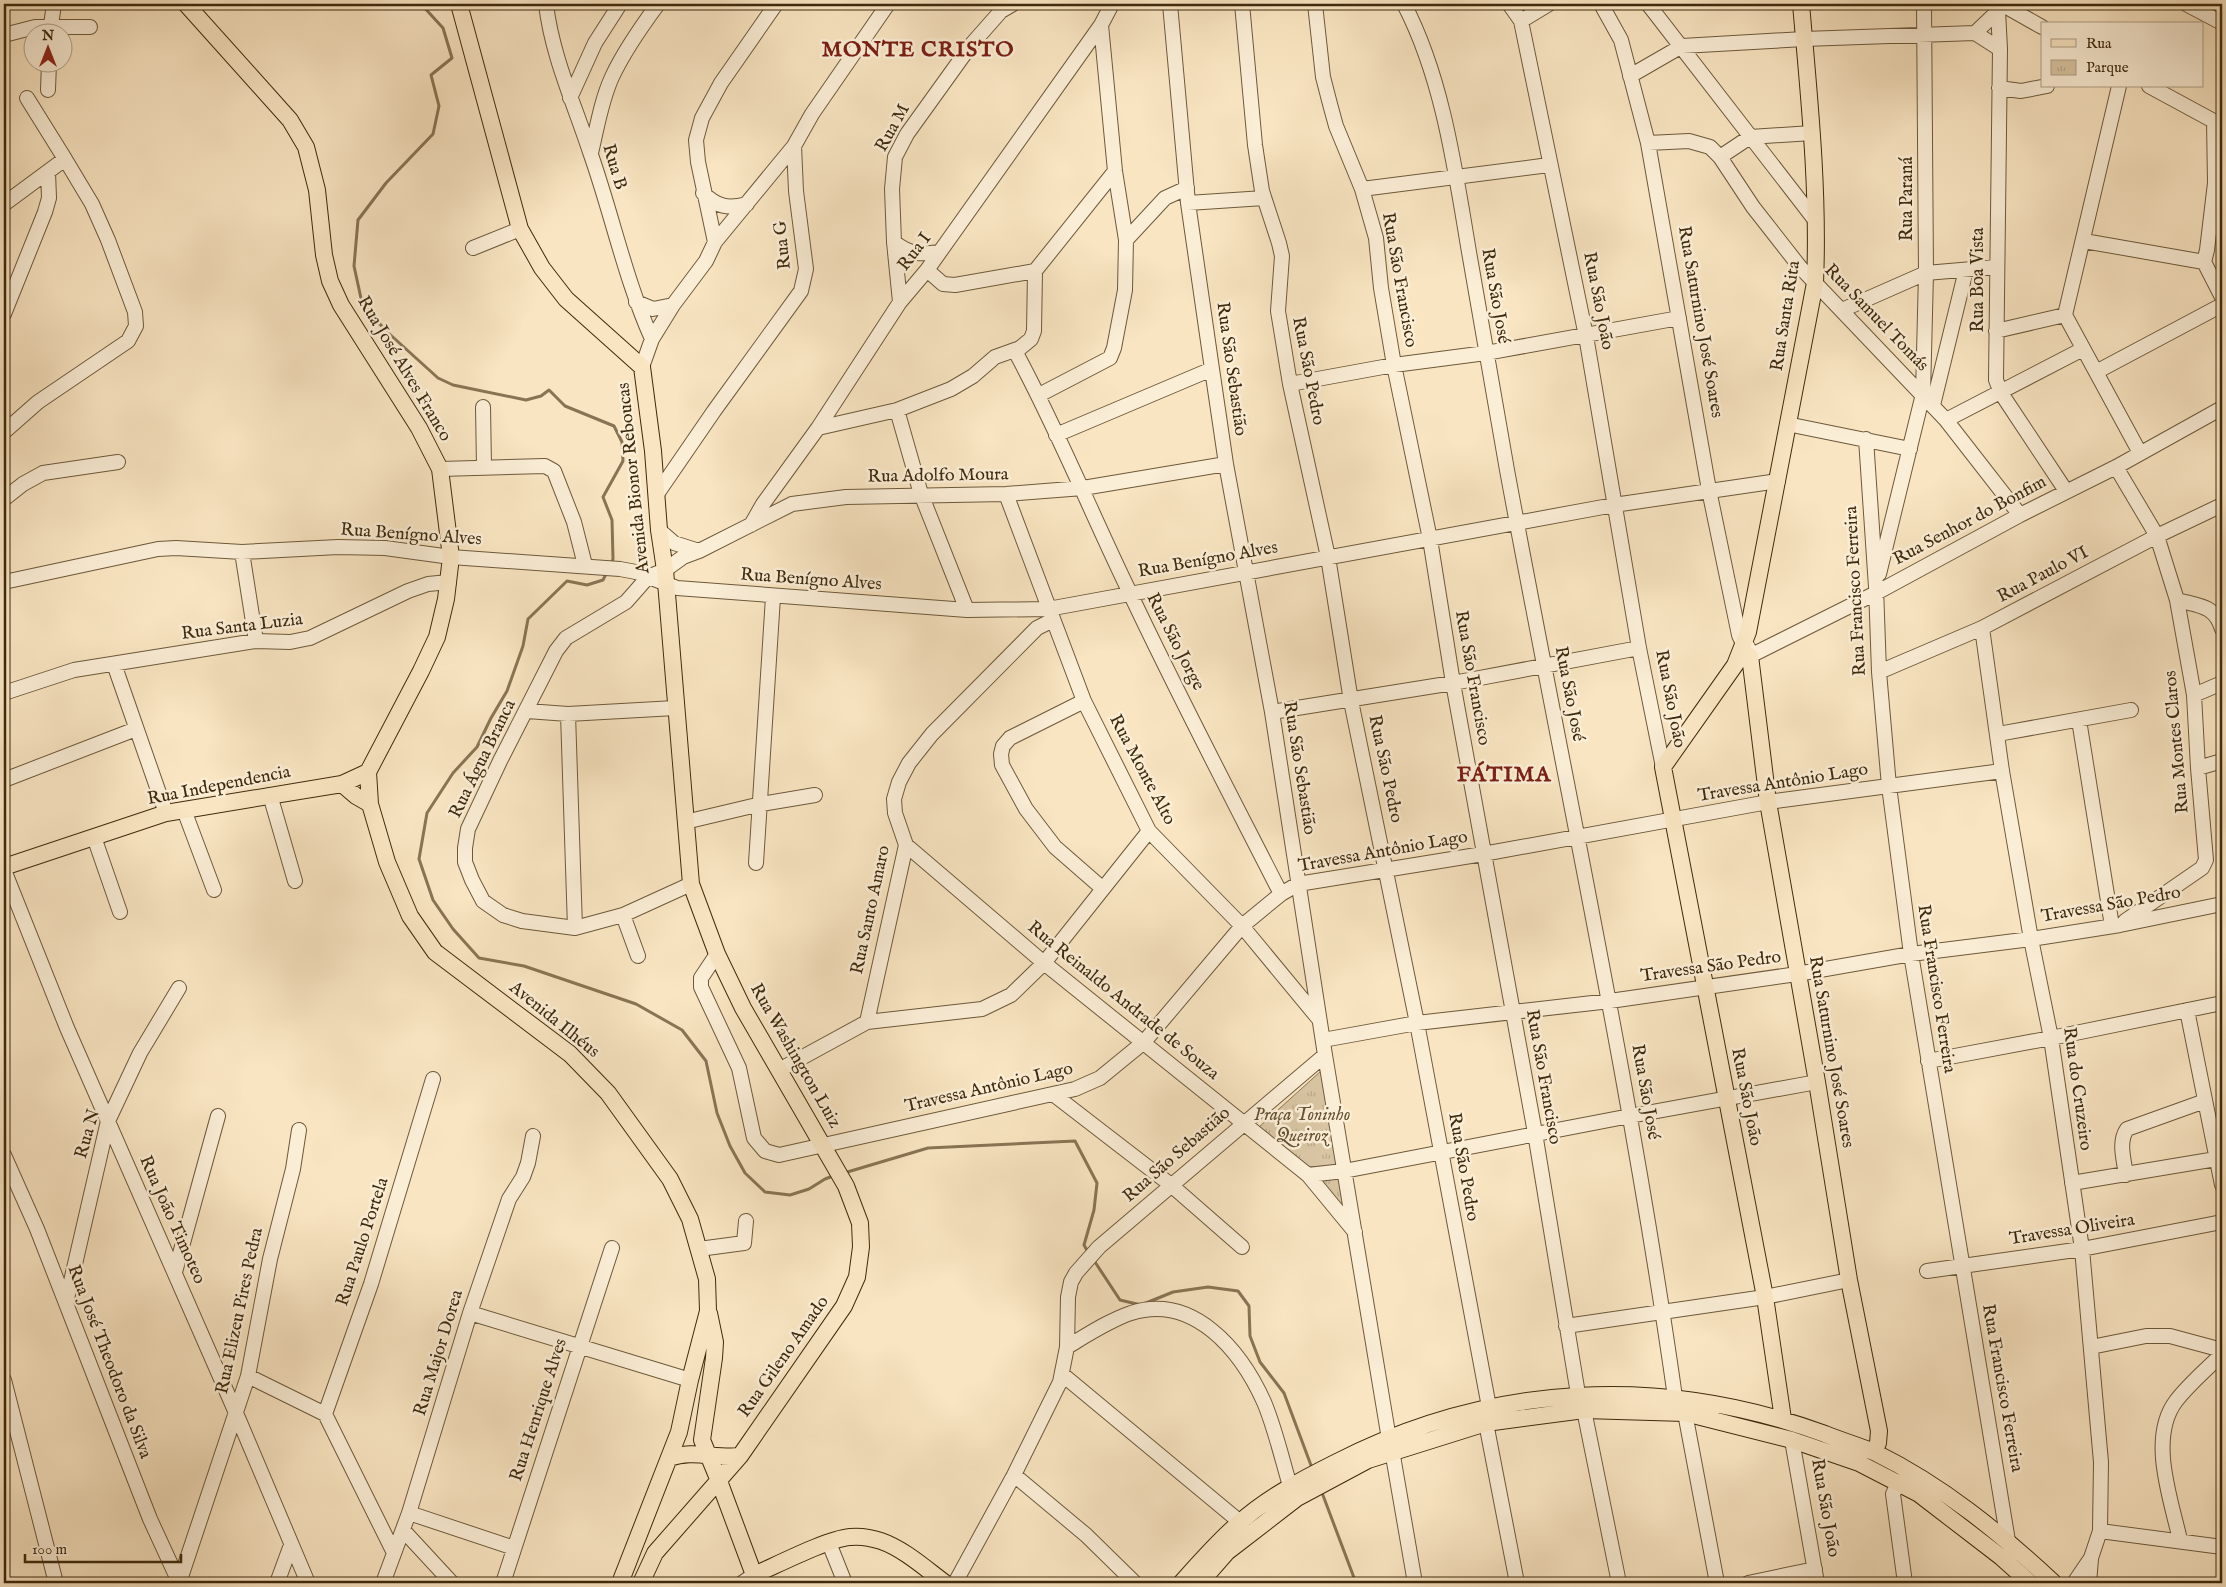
<svg xmlns="http://www.w3.org/2000/svg" width="2226" height="1587" viewBox="0 0 2226 1587" font-family="'IM FELL English',serif">
  <style>
    .park { fill: url(#park-tufts); stroke: #8c7858 }
    .lines { fill: none; stroke-linecap: round; stroke-linejoin: round }
    .stream { stroke: #887454; stroke-width: 3 }
    .minor-casing { stroke: #6d593a; stroke-width: 16 }
    .major-casing { stroke: #3e2a0d; stroke-width: 18 }
    .minor { stroke: #fbeed7; stroke-width: 14 }
    .major { stroke: #f9e5c2; stroke-width: 16 }
    .labels { text-anchor: middle; dominant-baseline: central; stroke-width: 5; stroke-linejoin: round; paint-order: stroke }
    .street-label { font-size: 18px; fill: #3e2a0d; stroke: #fbeed7 }
    .park-label { font-size: 18px; font-style: italic; fill: #655132; stroke: #fbeed7 }
    .district-label { font-size: 22px; font-weight: bold; letter-spacing: 1px; fill: #7a1f14; stroke: #fbeed7 }
  </style>
  <defs>
    <pattern id="park-tufts" width="24" height="20" patternUnits="userSpaceOnUse" patternTransform="scale(1.25)"><rect width="24" height="20" fill="#d9c5a3"/><path d="M3 7l-1-3M5 7V3M7 7l1-3M15 17l-1-3M17 17v-4M19 17l1-3" fill="none" stroke="#bba98b"/></pattern>
  </defs>
  <rect width="100%" height="100%" fill="#f9e5c2"/>
  <filter id="stains"><feTurbulence type="fractalNoise" baseFrequency=".004" numOctaves="4"/><feColorMatrix values="0 0 0 0 .2 0 0 0 0 .09 0 0 0 0 .02 0 0 0 .5 -.17"/></filter>
  <radialGradient id="worn" r=".72"><stop offset=".6" stop-color="#630" stop-opacity="0"/><stop offset="1" stop-color="#630" stop-opacity=".3"/></radialGradient>
  <path class="park" d="M1321 1071 1338 1165 1309 1167 1259 1127Z
    M1342 1175 1350 1221 1320 1180Z"/>
  <g class="lines">
    <path class="stream" d="M421 4 443 28 452 58 431 75 439 106 433 134 386 183 358 220 354 266 362 303 385 330 438 378 453 385 526 400 541 396 549 390 565 406 614 426 622 442 623 461 603 497 612 520 613 559 611 564
      M607 572 603 580 587 585 567 581 528 619 523 646 507 691 491 718 477 747 453 773 427 813 419 859 433 900 453 929 479 958 524 966 636 1004 682 1030 706 1061 717 1113 730 1146 745 1173 765 1192 790 1195 809 1189 825 1179 833 1176
      M844 1173 928 1148 1075 1141 1097 1183 1094 1210 1084 1245 1088 1252
      M1093 1259 1120 1300 1141 1305 1173 1292 1208 1287 1238 1291 1249 1306 1250 1336 1260 1362 1284 1393 1312 1468
      M1321 1490 1356 1583"/>
    <g class="minor-casing">
      <path id="minor" d="M546 4C552 56 574 103 590 152 612 214 625 279 652 339
        M1242 4 1255 145 1262 191 1279 243 1282 256 1278 311 1290 384 1328 557 1351 701 1417 1023 1489 1407
        M1315 4 1323 77 1330 104 1336 126 1362 189 1376 238 1381 288 1394 365 1430 539 1453 683 1535 1133 1578 1394
        M1404 4C1443 79 1455 169 1469 252 1481 324 1494 397 1507 470 1564 779 1631 1086 1675 1397
        M1509 4 1521 21
        M1549 4 1521 21 1586 336 1639 648 1663 767
        M1601 4 1621 40 1648 143 1709 490 1739 635 1743 644 1748 647
        M1648 4 1815 220
        M2004 4 1998 11 2000 49 1996 380 2001 393 2066 491
        M2186 4 2222 23
        M2003 5 2042 27
        M50 32 54 4
        M1975 33 1998 11
        M4 35 35 27H90
        M1630 76 1682 46 1804 39 1975 33 2000 49
        M2119 86 2065 315 2140 453
        M2149 86 2221 125
        M1999 88 2021 91 2047 86
        M48 90 49 62
        M27 98 65 159
        M570 98 595 43 620 4
        M2214 121 2215 183 2207 250 2204 262 2222 297
        M1648 143 1689 141 1710 147 1720 157 1753 207 1800 267 1946 420 2020 515
        M591 153C597 128 601 101 612 77 624 51 641 27 658 4
        M1720 157 1750 137 1812 133
        M1362 189 1549 165
        M703 193C717 207 728 209 747 204
        M1188 203 1264 198
        M4 204 65 159 92 204 108 240 135 312 136 326 128 341 38 402 4 432
        M1126 240 1165 198 1187 188
        M2084 241 2204 262
        M715 242 794 146
        M894 242C909 254 920 255 939 252
        M473 248 520 229
        M927 270 943 284 955 285 1035 271 1115 171
        M636 302 653 309 673 305
        M900 302 894 242 892 189 895 157 907 134 971 45 1001 11 1013 4
        M1842 310 1926 273 1996 267
        M4 314 45 212 49 198 48 172
        M1996 331 2065 315
        M1015 351C1058 430 1091 513 1130 593 1178 695 1230 794 1281 894
        M642 367 652 339 673 305 706 261 715 242 698 162 696 140 702 118 721 83 776 4
        M2096 372 2222 305
        M1290 384 1394 365 1486 353 1679 318
        M1039 395 1110 358 1114 348 1125 290 1126 240 1115 171 1101 25
        M1933 405 1966 270
        M483 407 484 467
        M897 410 921 494 967 610
        M1946 420 2083 349
        M1787 424 1910 449
        M818 428 897 410 951 389 973 376 995 357 1020 348 1031 339 1034 331 1035 271
        M1056 435 1212 369
        M1866 439 1876 587 1879 672 1889 786 1911 954 2008 1541
        M2116 467 2157 536 2177 600 2194 695 2198 768 2206 860 2202 868 2125 921
        M440 469 545 466 554 471 574 522 585 565
        M657 494 714 411 801 291 806 269 796 191 794 146 812 114 888 4
        M1006 494 1084 701 1149 831 1242 926 1318 1018
        M4 499 23 484 43 473 118 462
        M751 525 763 504 818 428 900 302 927 270 1101 25 1112 4
        M659 530 674 543 699 551
        M242 552 256 641
        M1879 574 1923 394 1926 273 1924 4
        M4 582 158 549 176 548 242 552 338 547 385 548 451 557 620 569 636 572 677 588 967 610 1048 609 1614 505 1778 481
        M2177 600C2199 606 2215 605 2222 629
        M1982 628 2002 771 2031 939 2051 1038 2082 1249 2101 1462 2100 1531 2091 1558 2074 1583
        M1740 661 1876 593 2020 515 2116 467 2222 408
        M114 664 166 813
        M1879 672 1982 628 2157 536 2222 505
        M4 693 74 670 256 641 290 642 310 638 408 591 428 584 449 582
        M2194 695 2222 683
        M1084 701 1010 738 1003 746 1001 754 1002 765 1026 809 1055 847 1102 888
        M527 711 568 714 675 708
        M1272 712 1453 683 1639 648
        M568 714 575 928
        M2079 720 2112 926
        M1998 734 2131 710
        M2198 768 2222 761
        M4 780 136 729
        M270 795 295 881
        M184 810 214 890
        M685 822 761 804 815 795
        M94 837 120 912
        M906 845 1044 963 1308 1175 1355 1232
        M756 863 773 597
        M4 870 67 1028 236 1413 308 1583
        M691 884 623 915 575 928 522 921 503 915 483 901 472 880 465 862V848L468 829 500 761 556 651 566 638 626 602 648 577 665 570 683 557 699 551 792 504 846 497 1006 494 1083 488 1226 464
        M623 915 638 956
        M717 954 701 978V987L739 1068 754 1138 765 1151 779 1155 1075 1089 1100 1078 1144 1042 1242 926 1281 894 1298 884 1483 854 1768 802 2002 771
        M2187 1010 2222 1185
        M867 1022 982 1009 1011 995 1044 963 1149 831
        M1323 1040 1417 1023 1610 1001 1797 974 1911 954 2031 939 2120 925 2222 904
        M1325 1055 1388 1433
        M1928 1061 2051 1038 2222 1003
        M779 1070 867 1022 906 845 895 813 894 799 899 782 909 763 932 734 1037 628 1053 620
        M1053 1094 1171 1185 1242 1247
        M4 1155 37 1229 150 1519 179 1582
        M1308 1175 1344 1171 1630 1116 1817 1082
        M2126 1175C2124 1160 2118 1142 2127 1129L2205 1101
        M2072 1183 2216 1159
        M699 1249 744 1243 746 1221
        M1927 1271 2082 1249 2222 1222
        M175 1272 218 1116
        M66 1303 108 1121 140 1053 179 988
        M470 1313 690 1380
        M1566 1326 1765 1297 1849 1280
        M1067 1347C1087 1335 1108 1321 1131 1313 1194 1293 1241 1351 1264 1402 1275 1428 1282 1459 1290 1486
        M2091 1347 2146 1336H2170L2222 1350
        M1063 1375 1240 1522
        M248 1376 325 1414 394 1553
        M4 1380 56 1583
        M1584 1410 1619 1583
        M1685 1413 1717 1583
        M325 1414 371 1284 433 1079
        M1486 1423 1517 1583
        M1792 1440 1817 1583
        M1393 1456 1415 1583
        M1014 1475 1086 1535 1135 1583
        M409 1513 514 1548
        M403 1530 452 1583
        M2100 1531 2222 1547
        M2180 1540C2171 1499 2148 1438 2176 1401 2189 1384 2207 1369 2222 1354
        M829 1543 845 1583
        M179 1583 248 1376 270 1259 293 1169 299 1130
        M277 1583 291 1545
        M383 1583 409 1513 470 1313 509 1199 523 1177 528 1163 533 1136
        M503 1583 612 1248
        M742 1583 754 1575 757 1583
        M955 1583 1014 1475 1060 1382 1067 1347 1068 1297 1071 1282 1076 1273 1099 1247 1325 1055 1272 712 1226 464 1212 369 1188 203 1170 4
        M1748 1583 1815 1569
        M1905 1583 1893 1494 1898 1483 1905 1479
        M2089 1583 2091 1559"/>
    </g>
    <g class="major-casing">
      <path id="major" d="M459 4 520 229 542 268 566 299 642 367 653 451 659 530 665 570 691 884 717 954 743 1008 846 1186 860 1223 861 1247 857 1277 844 1306 740 1456 655 1553 641 1583
        M1750 656 1768 802 1817 1082 1849 1280 1879 1431 1878 1443 1874 1452
        M368 772 370 804
        M342 784 356 796 370 804 387 862 410 916 435 952 570 1054 608 1093 670 1179 690 1219 707 1279 708 1311 690 1380 679 1432 620 1583
        M4 867 166 813 342 784 368 772 421 671 437 637 446 599 451 557 440 469 419 428 341 305 330 281 324 255 317 190 306 147 290 120 186 4
        M709 1313 715 1342 714 1358 702 1440 719 1481 754 1575C777 1565 827 1539 850 1537 860 1536 872 1538 881 1541 904 1549 926 1569 945 1583
        M1783 1419 1765 1297 1663 767 1735 665 1748 632 1815 283C1819 190 1809 96 1801 4
        M669 1458C693 1449 715 1459 740 1456
        M1181 1583C1199 1563 1218 1541 1239 1523 1267 1498 1301 1480 1335 1463 1491 1383 1661 1374 1825 1434 1842 1441 1860 1446 1876 1453 1943 1486 2000 1533 2054 1583
        M1200 1583 1227 1552 1297 1498 1368 1460 1486 1423 1584 1410 1685 1413 1792 1440 1859 1463 1919 1494 2001 1557 2030 1583"/>
    </g>
    <use href="#minor" class="minor"/>
    <use href="#major" class="major"/>
  </g>
  <g class="labels">
    <g class="street-label">
      <text transform="translate(893 128) rotate(-61)">Rua M</text>
      <text transform="translate(614 167) rotate(73)">Rua B</text>
      <text transform="translate(1907 199) rotate(-90)">Rua Paraná</text>
      <text transform="translate(783 245) rotate(-96)">Rua G</text>
      <text transform="translate(915 252) rotate(-53)">Rua I</text>
      <text transform="translate(1399 280) rotate(80)">Rua São Francisco</text>
      <text transform="translate(1978 280) rotate(-90)">Rua Boa Vista</text>
      <text transform="translate(1495 296) rotate(80)">Rua São José</text>
      <text transform="translate(1598 301) rotate(79)">Rua São João</text>
      <text transform="translate(1786 316) rotate(-81)">Rua Santa Rita</text>
      <text transform="translate(1876 318) rotate(46)">Rua Samuel Tomás</text>
      <text transform="translate(1700 322) rotate(80)">Rua Saturnino José Soares</text>
      <text transform="translate(404 369) rotate(59)">Rua José Alves Franco</text>
      <text transform="translate(1231 369) rotate(82)">Rua São Sebastião</text>
      <text transform="translate(1308 371) rotate(79)">Rua São Pedro</text>
      <text transform="translate(938 476) rotate(-1)">Rua Adolfo Moura</text>
      <text transform="translate(634 478) rotate(-96)">Avenida Bionor Reboucas</text>
      <text transform="translate(1970 521) rotate(-28)">Rua Senhor do Bonfim</text>
      <text transform="translate(411 535) rotate(4)">Rua Benígno Alves</text>
      <text transform="translate(1208 560) rotate(-10)">Rua Benígno Alves</text>
      <text transform="translate(2043 575) rotate(-28)">Rua Paulo VI</text>
      <text transform="translate(811 580) rotate(4)">Rua Benígno Alves</text>
      <text transform="translate(1856 591) rotate(-93)">Rua Francisco Ferreira</text>
      <text transform="translate(242 627) rotate(-7)">Rua Santa Luzia</text>
      <text transform="translate(1175 642) rotate(63)">Rua São Jorge</text>
      <text transform="translate(1472 678) rotate(80)">Rua São Francisco</text>
      <text transform="translate(1569 694) rotate(79)">Rua São José</text>
      <text transform="translate(1670 699) rotate(79)">Rua São João</text>
      <text transform="translate(2177 742) rotate(-95)">Rua Montes Claros</text>
      <text transform="translate(483 759) rotate(-64)">Rua Água Branca</text>
      <text transform="translate(1299 768) rotate(81)">Rua São Sebastião</text>
      <text transform="translate(1385 769) rotate(78)">Rua São Pedro</text>
      <text transform="translate(1142 770) rotate(62)">Rua Monte Alto</text>
      <text transform="translate(1783 783) rotate(-9)">Travessa Antônio Lago</text>
      <text transform="translate(219 786) rotate(-11)">Rua Independencia</text>
      <text transform="translate(1383 852) rotate(-10)">Travessa Antônio Lago</text>
      <text transform="translate(2111 905) rotate(-10)">Travessa São Pedro</text>
      <text transform="translate(871 910) rotate(-78)">Rua Santo Amaro</text>
      <text transform="translate(1711 967) rotate(-8)">Travessa São Pedro</text>
      <text transform="translate(1936 989) rotate(81)">Rua Francisco Ferreira</text>
      <text transform="translate(1123 1001) rotate(39)">Rua Reinaldo Andrade de Souza</text>
      <text transform="translate(554 1020) rotate(39)">Avenida Ilhéus</text>
      <text transform="translate(1831 1052) rotate(80)">Rua Saturnino José Soares</text>
      <text transform="translate(795 1056) rotate(60)">Rua Washington Luiz</text>
      <text transform="translate(1543 1077) rotate(80)">Rua São Francisco</text>
      <text transform="translate(989 1088) rotate(-13)">Travessa Antônio Lago</text>
      <text transform="translate(2077 1089) rotate(82)">Rua do Cruzeiro</text>
      <text transform="translate(1645 1092) rotate(80)">Rua São José</text>
      <text transform="translate(1746 1097) rotate(79)">Rua São João</text>
      <text transform="translate(88 1134) rotate(-74)">Rua N</text>
      <text transform="translate(1177 1155) rotate(-41)">Rua São Sebastião</text>
      <text transform="translate(1463 1167) rotate(80)">Rua São Pedro</text>
      <text transform="translate(172 1220) rotate(66)">Rua João Timoteo</text>
      <text transform="translate(2072 1230) rotate(-9)">Travessa Oliveira</text>
      <text transform="translate(363 1242) rotate(-72)">Rua Paulo Portela</text>
      <text transform="translate(240 1311) rotate(-78)">Rua Elizeu Pires Pedra</text>
      <text transform="translate(439 1353) rotate(-73)">Rua Major Dorea</text>
      <text transform="translate(784 1357) rotate(-55)">Rua Gileno Amado</text>
      <text transform="translate(109 1362) rotate(69)">Rua José Theodoro da Silva</text>
      <text transform="translate(2002 1388) rotate(80)">Rua Francisco Ferreira</text>
      <text transform="translate(539 1410) rotate(-72)">Rua Henrique Alves</text>
      <text transform="translate(1825 1508) rotate(80)">Rua São João</text>
    </g>
    <g class="park-label">
      <text x="1302" y="1115">Praça Toninho<tspan x="1302" dy="21">Queiroz</tspan></text>
    </g>
    <g class="district-label">
      <text x="918" y="50">MONTE CRISTO</text>
      <text x="1504" y="775">FÁTIMA</text>
    </g>
  </g>
  <rect width="2226" height="1587" fill="none" stroke="#f9e5c2" stroke-width="20"/>
  <rect x="5" y="5" width="2216" height="1577" fill="none" stroke="#3e2a0d" stroke-width="2.5"/>
  <rect x="10" y="10" width="2206" height="1567" fill="none" stroke="#3e2a0d"/>
  <rect x="2041" y="22" width="162" height="65" fill="#fbeed7" stroke="#afa086"/>
  <rect x="2051" y="39" width="25" height="8" fill="#f9e5c2" stroke="#afa086"/>
  <text x="2086" y="48" font-size="15" fill="#3e2a0d">Rua</text>
  <rect x="2051" y="60" width="25" height="15" fill="url(#park-tufts)" stroke="#afa086"/>
  <text x="2086" y="72" font-size="15" fill="#3e2a0d">Parque</text>
  <g transform="translate(48 48)"><circle r="24" fill="#fbeed7" stroke="#afa086"/>
  <path d="M0-4L9 19L0 12L-9 19Z" fill="#8f2418"/>
  <text y="-8" font-size="14" font-weight="bold" text-anchor="middle" fill="#3e2a0d">N</text>
  </g>
  <path d="M25 1554v8h156v-8" fill="none" stroke="#3e2a0d" stroke-width="2.5"/>
  <text x="32" y="1554" font-size="15" fill="#3e2a0d" stroke="#fbeed7" stroke-width="4" paint-order="stroke">100 m</text>
  <rect width="100%" height="100%" filter="url(#stains)"/>
  <rect width="100%" height="100%" fill="url(#worn)"/>
</svg>
